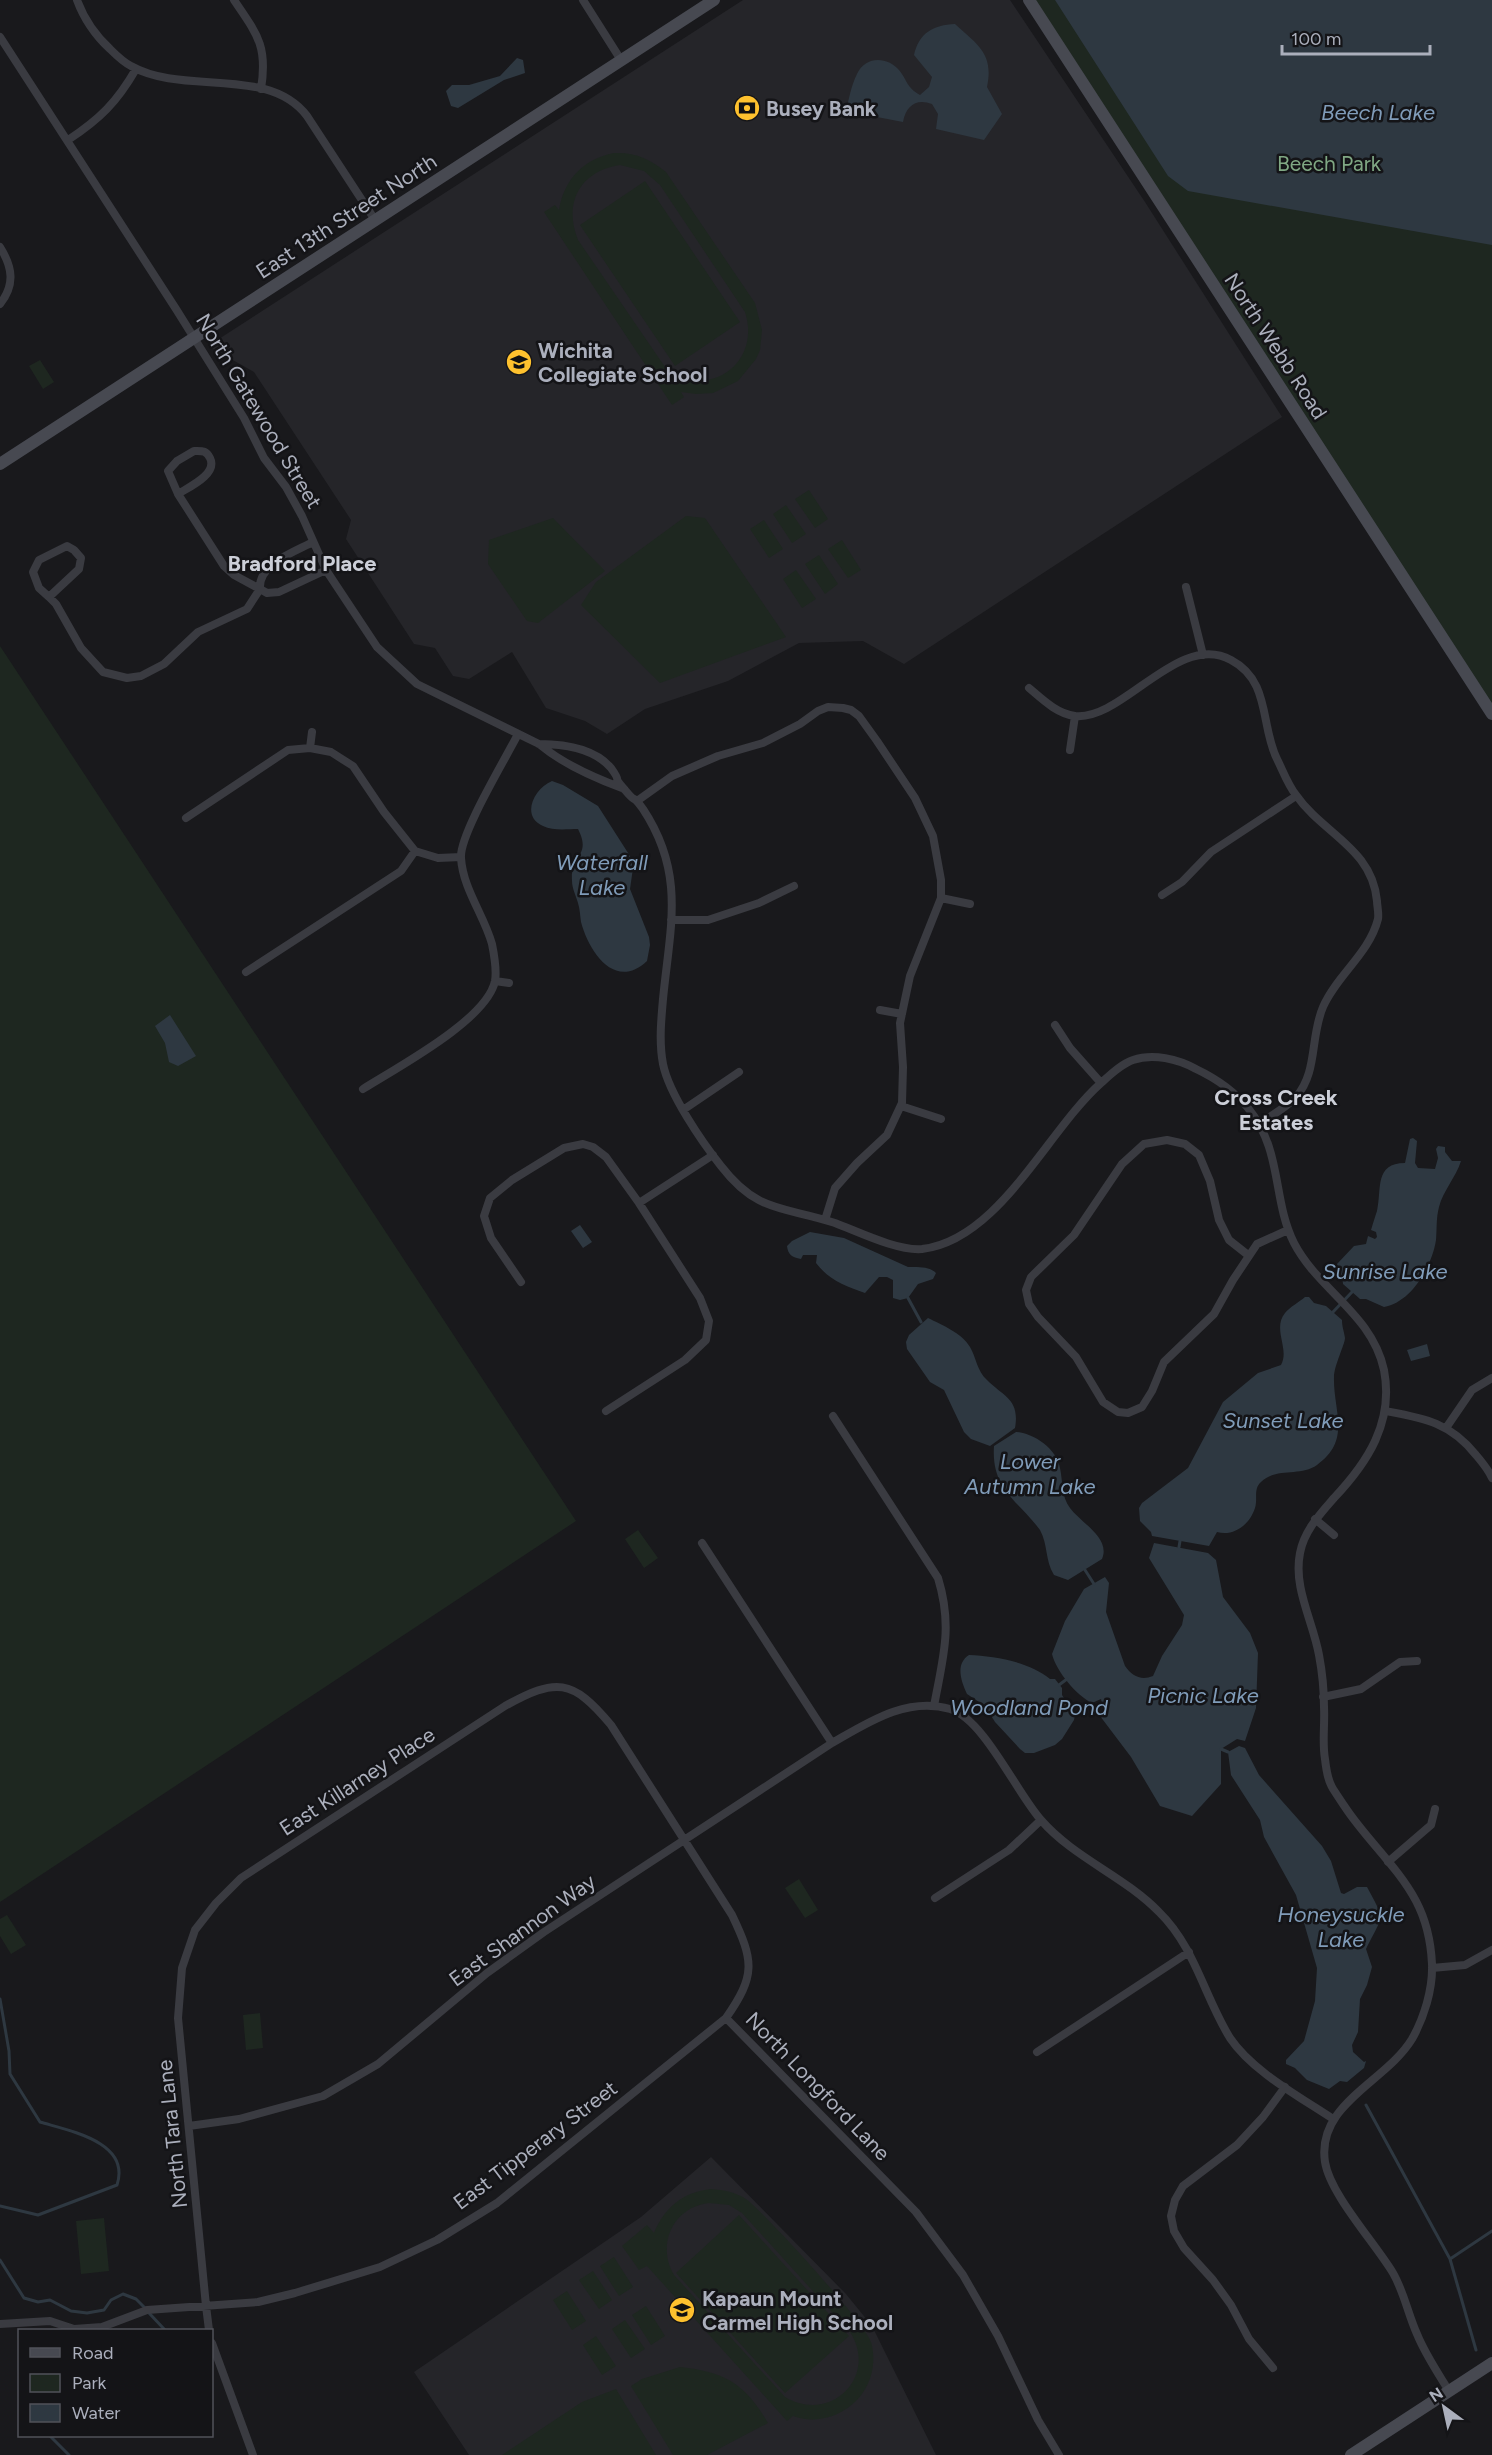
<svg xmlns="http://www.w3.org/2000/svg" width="1492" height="2455" viewBox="0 0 1492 2455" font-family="Figtree,sans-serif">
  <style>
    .built { fill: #252529 }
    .green { fill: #1e2720; fill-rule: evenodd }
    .water { fill: #2e3841 }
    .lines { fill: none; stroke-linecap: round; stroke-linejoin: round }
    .stream { stroke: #2e3841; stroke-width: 3 }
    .minor { stroke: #3a3b41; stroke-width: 8 }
    .secondary { stroke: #474951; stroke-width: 12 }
    .labels { text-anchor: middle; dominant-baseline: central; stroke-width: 5; stroke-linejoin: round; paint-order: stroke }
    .poi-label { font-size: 21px; font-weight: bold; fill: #abafbc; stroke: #141417; text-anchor: start }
    .park-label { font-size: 21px; fill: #80a884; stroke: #141417 }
    .street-label { font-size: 21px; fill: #abafbc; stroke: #141417 }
    .water-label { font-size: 22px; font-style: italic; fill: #809cb9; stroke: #141417 }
    .neighbourhood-label { font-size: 22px; font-weight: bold; fill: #cccfd8; stroke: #141417 }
  </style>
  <rect width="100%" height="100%" fill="#19191c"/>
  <path class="built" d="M743 0H1010L1145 202 1282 417 904 664 863 641 799 643 728 681 645 709 607 734 585 721 546 708 512 652 469 679 453 676 435 648 414 644 346 539 351 520 254 372 208 346Z
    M711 2157 846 2294 872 2326 936 2455H469L414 2372 641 2217Z"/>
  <path class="green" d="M1030 0H1492V712Z
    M614 153C635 152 650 159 666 172L755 303 762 330 760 350 756 359 738 381 713 393 696 394 681 392 684 397 672 405 544 212 555 205 559 210C564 180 583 159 614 153ZM620 165 644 171 660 185 745 312C762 364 707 402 665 367L578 240C563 203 580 171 620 165Z
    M645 181 740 322 675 366 580 225Z
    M40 360 54 382 43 389 29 366Z
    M809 490 828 519 815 528 795 499Z
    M786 505 806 534 792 543 773 514Z
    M686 516 705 518 786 637 660 683 581 605 596 582Z
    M553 518 605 571 538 623 527 621 488 564 489 540Z
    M764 520 783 549 769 558 750 529Z
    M842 540 861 570 848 578 828 549Z
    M819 555 838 584 825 594 805 564Z
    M796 570 816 599 802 608 783 579Z
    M0 646 576 1521 0 1902Z
    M638 1530 658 1558 644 1568 625 1539Z
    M799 1879 818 1910 805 1918 785 1888Z
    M7 1915 26 1945 11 1954 0 1936V1919Z
    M260 2013 263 2048 246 2050 243 2015Z
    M711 2189C724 2190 735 2192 746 2199 765 2213 866 2324 871 2342 878 2366 869 2393 849 2407 833 2419 812 2423 793 2416L787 2421 647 2266 639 2270 622 2246 647 2225 654 2233C665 2207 683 2192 711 2189ZM709 2203 729 2205 742 2213 850 2332C879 2377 830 2424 785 2397L674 2275C656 2245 673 2207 709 2203Z
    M739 2215 849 2336 785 2393 676 2273Z
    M104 2218 109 2271 81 2274 76 2221Z
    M614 2257 633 2287 619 2296 600 2266Z
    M593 2271 612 2300 599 2309 579 2280Z
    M567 2291 586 2321 572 2330 553 2300Z
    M646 2306 665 2336 651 2345 632 2315Z
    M625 2320 645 2349 631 2358 612 2329Z
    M596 2336 616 2366 602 2375 583 2345Z
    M680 2367C726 2372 745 2384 768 2423L707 2455H673L631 2386 642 2379Z
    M616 2389 656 2455H502L582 2402Z"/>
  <path class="water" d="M1055 0H1492V245L1188 191 1168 176Z
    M955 24C978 45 994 54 987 87L1002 114 984 140 936 129 938 114 932 104C917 98 906 105 903 122L846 111C849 99 851 86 857 74 865 56 887 56 899 70 908 81 906 87 920 95L929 87 932 77 914 55C919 33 933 25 955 24Z
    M517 58 523 60 525 73 504 80 458 108 451 106 446 91 452 85H469L500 76Z
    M552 781 563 785 598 806 630 856 633 868 630 889 649 937 650 945 647 961C615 991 589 952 581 922 580 916 580 909 578 903 576 896 572 888 572 881 570 855 592 856 578 829 567 829 553 831 543 826 521 817 533 789 552 781Z
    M170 1015 196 1056 178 1066 169 1062 165 1043 155 1026Z
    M1413 1138 1417 1141 1415 1163 1418 1168 1435 1169 1438 1158 1436 1149 1438 1146 1445 1147V1152L1452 1161H1461C1456 1177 1443 1191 1439 1207 1436 1218 1437 1229 1436 1240 1432 1266 1412 1302 1384 1307L1366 1299H1360L1343 1284C1343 1276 1337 1272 1337 1264L1354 1246 1366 1244 1368 1236 1375 1239 1377 1237 1376 1232 1371 1230C1373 1223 1375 1217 1377 1211 1382 1189 1374 1163 1405 1163L1410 1139Z
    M580 1225 592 1242 583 1248 571 1231Z
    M810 1232 844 1238 908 1267C917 1267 929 1266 936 1273L933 1279 918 1284 908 1298 900 1300 893 1298V1280L887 1277H879L865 1293C845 1286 829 1280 816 1263L817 1255H803L801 1259C792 1257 788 1255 787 1246L792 1241Z
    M1305 1297H1309L1314 1303 1326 1306 1342 1320C1342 1327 1344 1331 1345 1338 1345 1344 1334 1366 1334 1377 1333 1411 1352 1440 1317 1465 1300 1477 1276 1467 1261 1482 1253 1489 1258 1499 1255 1508 1250 1524 1234 1537 1217 1532L1209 1546 1152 1536 1151 1532 1140 1521 1139 1508 1142 1503 1188 1468 1223 1402 1258 1373 1281 1365C1290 1349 1272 1329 1285 1313 1290 1307 1299 1302 1305 1297Z
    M928 1318C942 1325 962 1333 970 1347 976 1357 977 1371 987 1380 1004 1397 1020 1399 1015 1428L990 1446 971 1439 964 1432 944 1390 930 1382 907 1349 906 1342 909 1335Z
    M1427 1344 1430 1356 1411 1361 1407 1350Z
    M1016 1432C1034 1433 1057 1449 1060 1468 1063 1482 1061 1496 1070 1508 1081 1523 1111 1538 1102 1559L1068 1580 1054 1575C1045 1561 1048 1544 1040 1530 1018 1500 991 1490 994 1446Z
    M1154 1543 1208 1553 1216 1560 1223 1597 1250 1633 1258 1653 1256 1708 1245 1741 1237 1739 1221 1749V1784L1192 1816 1160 1806 1131 1757 1100 1716 1103 1708 1101 1699 1092 1703C1077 1696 1056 1671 1052 1654L1065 1621 1084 1589 1105 1577 1109 1583 1106 1612 1125 1666C1132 1676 1141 1681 1153 1676L1162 1656 1182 1625 1184 1615 1149 1558Z
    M969 1655C995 1656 1030 1662 1050 1679H1055L1062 1688V1695L1075 1715 1074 1720 1062 1739 1055 1745 1034 1753H1025L1020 1749 995 1722 985 1706 967 1694C961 1681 955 1664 969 1655Z
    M1239 1746 1245 1748 1259 1775 1322 1846 1331 1861 1341 1893 1344 1894 1357 1887H1367C1386 1922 1383 1914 1366 1949L1372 1967 1367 1985 1360 1999 1358 2032 1352 2045 1353 2052 1364 2062 1366 2061 1364 2068 1347 2082 1340 2081 1329 2089 1307 2080 1295 2068 1286 2064V2060L1304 2041 1315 2001 1317 1968 1296 1895 1264 1837 1260 1820 1231 1775 1228 1752Z"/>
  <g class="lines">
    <path class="stream" d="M908 1298 921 1322
      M1333 1312 1352 1292
      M1179 1547 1180 1541
      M1085 1570 1094 1584
      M1059 1685 1067 1679
      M1221 1749 1228 1752
      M0 1999 9 2051 10 2074 40 2122C70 2131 131 2142 117 2185L38 2215 0 2206
      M1366 2105 1450 2259 1476 2350
      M1450 2259 1492 2231
      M0 2260 24 2298 38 2302 50 2300 71 2311 87 2313 104 2310 111 2300 123 2294 136 2299 145 2308
      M149 2313 165 2330
      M50 2436 69 2455"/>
    <path class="minor" d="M77 0C84 19 95 35 110 49 116 55 123 62 131 66 184 96 268 65 307 116L375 220
      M234 0C257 34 268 46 261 89
      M583 0 621 60
      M0 37 176 309 244 418 264 458 286 487 302 516 326 570 377 647 417 684 539 744C563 764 592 777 622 788
      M68 140C100 119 117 102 136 69
      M0 247C13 268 15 285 0 304
      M194 451C202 451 206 450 210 458 218 474 189 487 178 494L168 471 177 461Z
      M313 542C294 552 258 564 260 589L267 593 279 592 326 570
      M67 546 74 550 81 558 79 569 49 597 39 588 33 572 39 560Z
      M1186 587 1203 655
      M49 597 56 604 81 648 103 672 127 678 141 676 164 664 198 632 247 609 260 589 234 575 224 566 178 494
      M1029 688C1042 699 1057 714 1075 716 1123 721 1178 631 1231 660 1271 681 1260 725 1277 759 1283 771 1288 785 1296 795 1323 834 1372 848 1377 901 1377 906 1379 913 1378 919 1369 954 1337 975 1323 1007 1310 1037 1318 1072 1296 1097 1286 1108 1270 1116 1259 1124
      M539 744C563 744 594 748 611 768 624 786 610 773 625 790 639 807 630 791 643 809 686 874 670 927 663 999 661 1021 659 1043 663 1064 669 1094 702 1142 721 1166 758 1214 784 1206 835 1223 859 1232 897 1251 922 1249 999 1240 1047 1131 1101 1083 1110 1075 1121 1064 1133 1060 1153 1053 1178 1059 1196 1069 1215 1078 1235 1092 1248 1108 1283 1151 1272 1199 1294 1243 1319 1291 1372 1314 1384 1370 1394 1422 1368 1462 1334 1498 1320 1514 1304 1531 1300 1553 1293 1588 1313 1621 1319 1655 1322 1671 1324 1690 1324 1707 1325 1725 1322 1742 1325 1759 1326 1768 1327 1777 1331 1785 1332 1788 1343 1804 1345 1807 1366 1839 1398 1867 1416 1901 1426 1920 1431 1943 1432 1964 1433 1989 1424 2018 1412 2039 1386 2082 1316 2104 1325 2162 1330 2194 1375 2243 1393 2273 1404 2292 1408 2314 1417 2334 1425 2354 1438 2373 1449 2391
      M310 748 312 732
      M1070 750 1075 716
      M637 801 672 776 718 756 763 743 800 724 818 711 828 707 843 708 851 710 859 716 877 741 915 798 933 836 941 880V898L910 976 900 1023 903 1067 902 1103 887 1135 857 1163 835 1188 825 1220
      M186 818 288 750 310 748 331 752 353 766 384 812 415 851 438 858 461 857
      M1162 895 1182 882 1211 852 1296 796
      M941 898 970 904
      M671 920H708L759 903 794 886
      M246 972 401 871 415 851
      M495 981 509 983
      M880 1010 902 1014
      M1055 1025 1070 1048 1101 1083
      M363 1089C396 1068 487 1020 495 981 497 970 494 954 492 944 484 915 463 889 461 858 459 835 506 758 518 734
      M901 1106 941 1119
      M683 1110 739 1072
      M639 1203 713 1155
      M1248 1255 1229 1240 1219 1220 1210 1181 1199 1155 1185 1144 1167 1140 1144 1144 1122 1164 1074 1235 1031 1277 1026 1290 1029 1304 1038 1317 1076 1357 1103 1402 1118 1412 1128 1413 1142 1407 1152 1391 1164 1362 1214 1314 1233 1280 1257 1244 1288 1230
      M521 1282 491 1238 484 1216 490 1198 512 1180 564 1148 583 1144 593 1147 606 1157 639 1203 700 1298 709 1321 706 1340 685 1360 606 1411
      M1385 1411C1423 1418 1450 1422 1476 1455 1482 1462 1488 1469 1492 1478
      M833 1416 938 1578C953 1627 943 1657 934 1706
      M1446 1428 1472 1390 1492 1378
      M1315 1519 1334 1535
      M702 1543 832 1743
      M1323 1697 1361 1689 1400 1662 1417 1661
      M1388 1862 1431 1825 1435 1809
      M935 1898 1009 1850 1041 1820
      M1432 1968 1465 1965 1492 1950
      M726 2018 916 2212 963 2275 998 2336 1038 2420 1059 2455
      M1037 2052 1189 1952
      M189 2126 239 2119 323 2096 378 2064 487 1973 544 1932 832 1743C867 1723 907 1696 950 1709 984 1719 1016 1792 1041 1820 1074 1858 1124 1876 1159 1912 1195 1947 1204 1996 1230 2038 1252 2071 1300 2097 1333 2119
      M0 2324 50 2321 74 2329 102 2327 147 2310 258 2302 295 2293 380 2267 437 2240 497 2203 726 2018C756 1975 754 1961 732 1915L611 1725C572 1678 556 1678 505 1706L241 1878 216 1903 195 1930 182 1968 178 2018 206 2306 209 2330
      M212 2343 253 2455
      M1273 2368 1249 2339 1231 2305 1213 2280 1184 2248 1174 2231 1171 2216 1175 2200 1183 2186 1237 2145 1263 2117 1285 2087"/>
    <path class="secondary" d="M1029 0 1492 714
      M0 464 714 0
      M1351 2455 1492 2363"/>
  </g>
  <defs>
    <g id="bank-disc" transform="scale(1.35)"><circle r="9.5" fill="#fec12e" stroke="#141417"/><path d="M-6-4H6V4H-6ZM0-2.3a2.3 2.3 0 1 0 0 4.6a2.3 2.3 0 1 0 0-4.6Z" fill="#111"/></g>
    <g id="school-disc" transform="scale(1.35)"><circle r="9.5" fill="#fec12e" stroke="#141417"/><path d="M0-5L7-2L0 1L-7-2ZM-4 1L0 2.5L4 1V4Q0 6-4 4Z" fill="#111"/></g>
  </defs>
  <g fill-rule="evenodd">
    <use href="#bank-disc" x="747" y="108"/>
    <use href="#school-disc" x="519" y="362"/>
    <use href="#school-disc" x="682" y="2310"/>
  </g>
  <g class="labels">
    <g class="poi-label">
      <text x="766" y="108">Busey Bank</text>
      <text x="538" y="350">Wichita<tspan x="538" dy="24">Collegiate School</tspan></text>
      <text x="702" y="2298">Kapaun Mount<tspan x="702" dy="24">Carmel High School</tspan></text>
    </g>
    <g class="park-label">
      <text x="1329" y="163">Beech Park</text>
    </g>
    <g class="street-label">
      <text transform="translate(346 216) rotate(-33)">East 13th Street North</text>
      <text transform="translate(1276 346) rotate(57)">North Webb Road</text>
      <text transform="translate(259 411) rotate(59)">North Gatewood Street</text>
      <text transform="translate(357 1781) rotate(-33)">East Killarney Place</text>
      <text transform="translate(522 1930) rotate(-36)">East Shannon Way</text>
      <text transform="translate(818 2086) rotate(46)">North Longford Lane</text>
      <text transform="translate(172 2134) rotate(-96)">North Tara Lane</text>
      <text transform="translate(535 2145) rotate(-37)">East Tipperary Street</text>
    </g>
    <g class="water-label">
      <text x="1378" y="112">Beech Lake</text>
      <text x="602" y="862">Waterfall<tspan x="602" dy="25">Lake</tspan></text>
      <text x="1385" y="1271">Sunrise Lake</text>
      <text x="1283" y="1420">Sunset Lake</text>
      <text x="1030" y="1461">Lower<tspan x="1030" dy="25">Autumn Lake</tspan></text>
      <text x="1203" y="1695">Picnic Lake</text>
      <text x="1029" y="1707">Woodland Pond</text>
      <text x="1341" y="1914">Honeysuckle<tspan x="1341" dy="25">Lake</tspan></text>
    </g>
    <g class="neighbourhood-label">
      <text x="302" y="563">Bradford Place</text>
      <text x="1276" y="1097">Cross Creek<tspan x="1276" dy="25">Estates</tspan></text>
    </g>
  </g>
  <rect x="18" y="2329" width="195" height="108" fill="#141417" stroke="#505259" stroke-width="1.5"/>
  <rect x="30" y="2348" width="30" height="9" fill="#474951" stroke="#505259" stroke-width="1.5"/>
  <text x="72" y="2359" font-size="18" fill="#abafbc">Road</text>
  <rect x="30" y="2374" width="30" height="18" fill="#1e2720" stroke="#505259" stroke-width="1.5"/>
  <text x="72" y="2389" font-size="18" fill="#abafbc">Park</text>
  <rect x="30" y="2404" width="30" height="18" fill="#2e3841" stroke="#505259" stroke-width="1.5"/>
  <text x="72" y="2419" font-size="18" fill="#abafbc">Water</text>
  <g transform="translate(1444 2407) rotate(327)" stroke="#141417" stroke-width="4.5" paint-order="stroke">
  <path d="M0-4.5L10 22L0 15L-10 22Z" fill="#abafbc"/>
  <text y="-9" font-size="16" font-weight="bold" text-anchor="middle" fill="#abafbc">N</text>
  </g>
  <path d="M1282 45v9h148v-9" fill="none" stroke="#abafbc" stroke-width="3"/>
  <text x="1291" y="45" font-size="18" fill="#abafbc" stroke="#141417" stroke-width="4.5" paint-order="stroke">100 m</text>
</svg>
